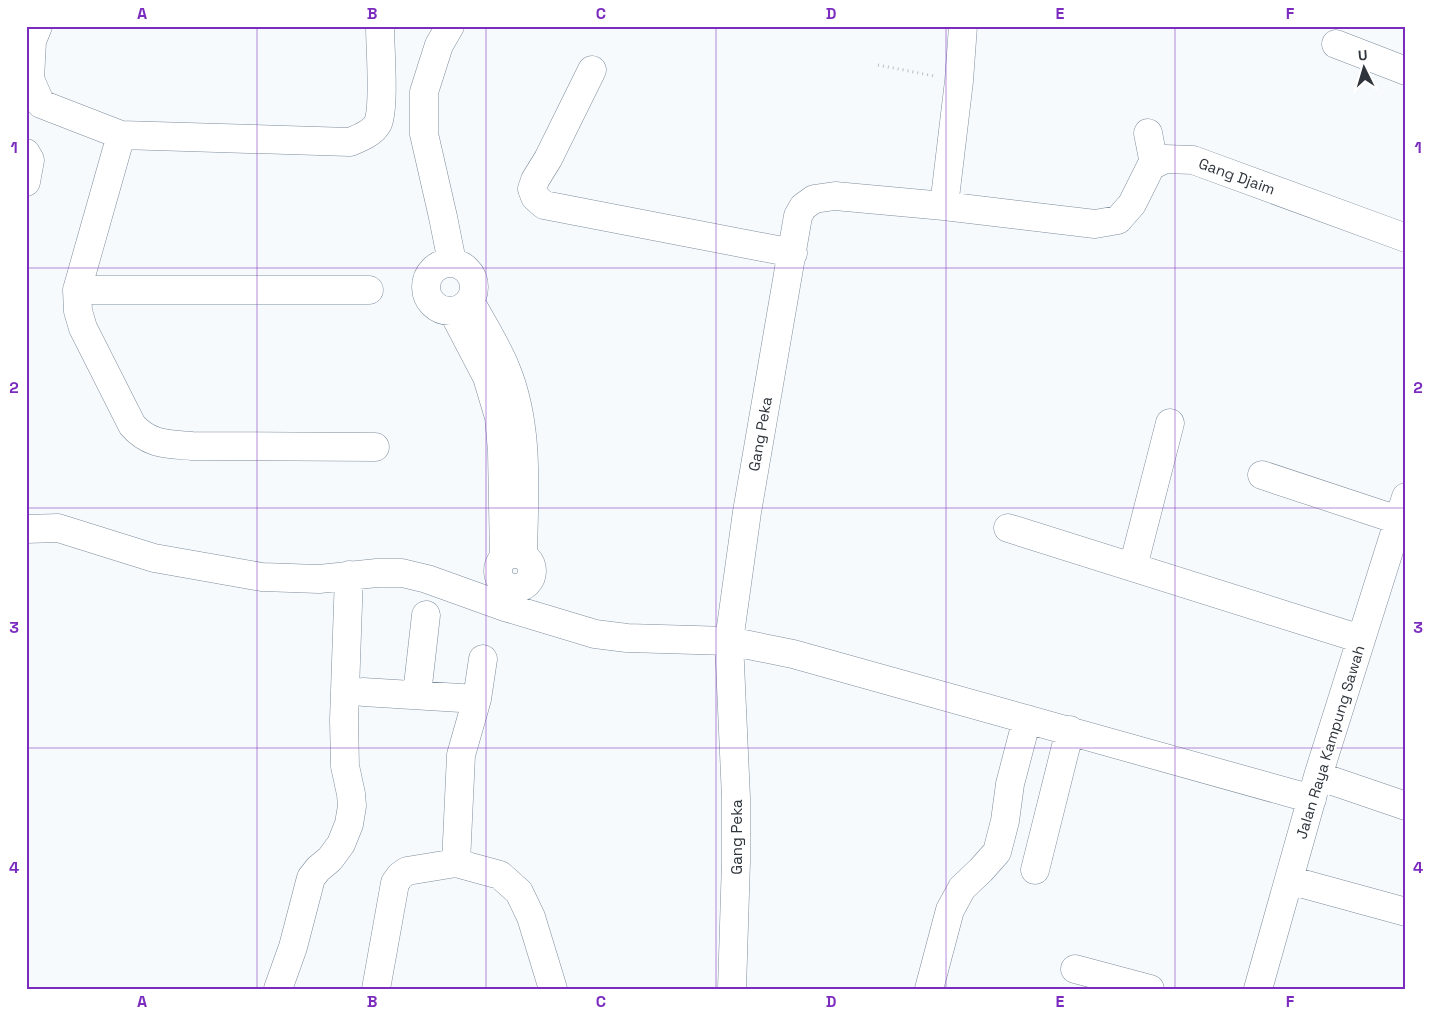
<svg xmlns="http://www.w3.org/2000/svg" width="1432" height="1015" viewBox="0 0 1432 1015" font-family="'Space Grotesk',sans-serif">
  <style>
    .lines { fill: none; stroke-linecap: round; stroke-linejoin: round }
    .minor-casing { stroke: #7e8d9d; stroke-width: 29 }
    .path { stroke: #b9bec2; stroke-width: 3; stroke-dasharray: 1 4; stroke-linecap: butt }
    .minor { stroke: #fff; stroke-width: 28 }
    .grid { fill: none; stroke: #7b2cbf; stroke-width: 1; stroke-opacity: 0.55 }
    .labels { text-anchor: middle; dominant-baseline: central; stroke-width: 5; stroke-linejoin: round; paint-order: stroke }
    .street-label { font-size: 15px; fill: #2f353c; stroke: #fff }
    .neatline { fill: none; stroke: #7b2cbf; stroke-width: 2 }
    .grid-label { font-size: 16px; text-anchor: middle; font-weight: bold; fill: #7b2cbf }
  </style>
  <rect width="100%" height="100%" fill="#f6fafd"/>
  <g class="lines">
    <g class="minor-casing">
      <path id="minor" d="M38 26 32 41 30 79 41 104 121 135 350 142C360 138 373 133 378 123 385 105 380 48 380 26
        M450 26 439 45 424 92V134L443 217 452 262
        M1336 44 1406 71
        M592 70 548 159 535 180 532 189 535 197 544 205 793 253
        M1148 133 1154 164
        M121 135 77 290 78 311 83 328 132 425C149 445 168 444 192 446L375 447
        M26 153 30 160 26 182
        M944 206 959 81 963 26
        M426 287a24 24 0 1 1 48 0a24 24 0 1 1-48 0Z
        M77 290H369
        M470 301C482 323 497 346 506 369 530 427 524 493 523 555
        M453 312 487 377 499 417 502 451 504 558
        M1262 475 1398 520
        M1008 528 1361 639
        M26 529 58 528 154 558 262 577 319 579 377 573H402L427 579 505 607 595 634 627 638 729 641 793 654 1312 799
        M498 571a17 17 0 1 1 34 0a17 17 0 1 1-34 0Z
        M1133 567 1170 423
        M483 659 477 699 461 755 456 863 500 875 519 892 531 917 553 989
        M363 692 477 699
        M417 694 426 615
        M1318 776 1406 806
        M1035 870 1070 730
        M1289 880 1406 912
        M1075 969 1150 989
        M278 989 293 947 311 878 318 869 330 859 341 844 349 824 352 806 351 794 345 766 344 720 349 575
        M376 989 395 883 400 876 407 871 456 863
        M732 989 736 861V798L729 641 747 512 798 216 803 207 814 199 835 196 944 206 1095 224 1118 220 1132 204 1151 166 1165 159 1193 160 1406 238
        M929 989 950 910 962 888 981 870 997 852 1005 821 1010 784 1027 719
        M1258 989 1318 776 1406 497"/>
    </g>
    <path class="path" d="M878 65 934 76"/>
    <use href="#minor" class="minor"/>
  </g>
  <path class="grid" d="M257 26V989M486 26V989M716 26V989M946 26V989M1175 26V989M26 268H1406M26 508H1406M26 748H1406"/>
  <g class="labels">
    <g class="street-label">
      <text transform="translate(1237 176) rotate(20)">Gang Djaim</text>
      <text transform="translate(760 434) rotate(-80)">Gang Peka</text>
      <text transform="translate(1330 742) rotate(-73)">Jalan Raya Kampung Sawah</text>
      <text transform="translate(736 837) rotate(-90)">Gang Peka</text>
    </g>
  </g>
  <rect width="1432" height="1015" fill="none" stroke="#ffffff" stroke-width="55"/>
  <g transform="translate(1364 68) rotate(355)" stroke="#ffffff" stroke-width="4" paint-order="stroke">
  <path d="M0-4L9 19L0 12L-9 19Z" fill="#2f353c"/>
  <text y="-8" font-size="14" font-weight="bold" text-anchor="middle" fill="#2f353c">U</text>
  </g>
  <rect x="28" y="28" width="1376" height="960" class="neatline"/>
  <g class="grid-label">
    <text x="142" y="19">A</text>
    <text x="372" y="19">B</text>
    <text x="601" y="19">C</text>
    <text x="831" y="19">D</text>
    <text x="1060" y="19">E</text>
    <text x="1290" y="19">F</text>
    <text x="14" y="153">1</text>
    <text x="1418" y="153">1</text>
    <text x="14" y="393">2</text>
    <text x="1418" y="393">2</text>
    <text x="14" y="633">3</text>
    <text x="1418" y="633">3</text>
    <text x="14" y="873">4</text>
    <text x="1418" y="873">4</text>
    <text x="142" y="1007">A</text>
    <text x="372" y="1007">B</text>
    <text x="601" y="1007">C</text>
    <text x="831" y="1007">D</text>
    <text x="1060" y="1007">E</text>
    <text x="1290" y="1007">F</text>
  </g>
</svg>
